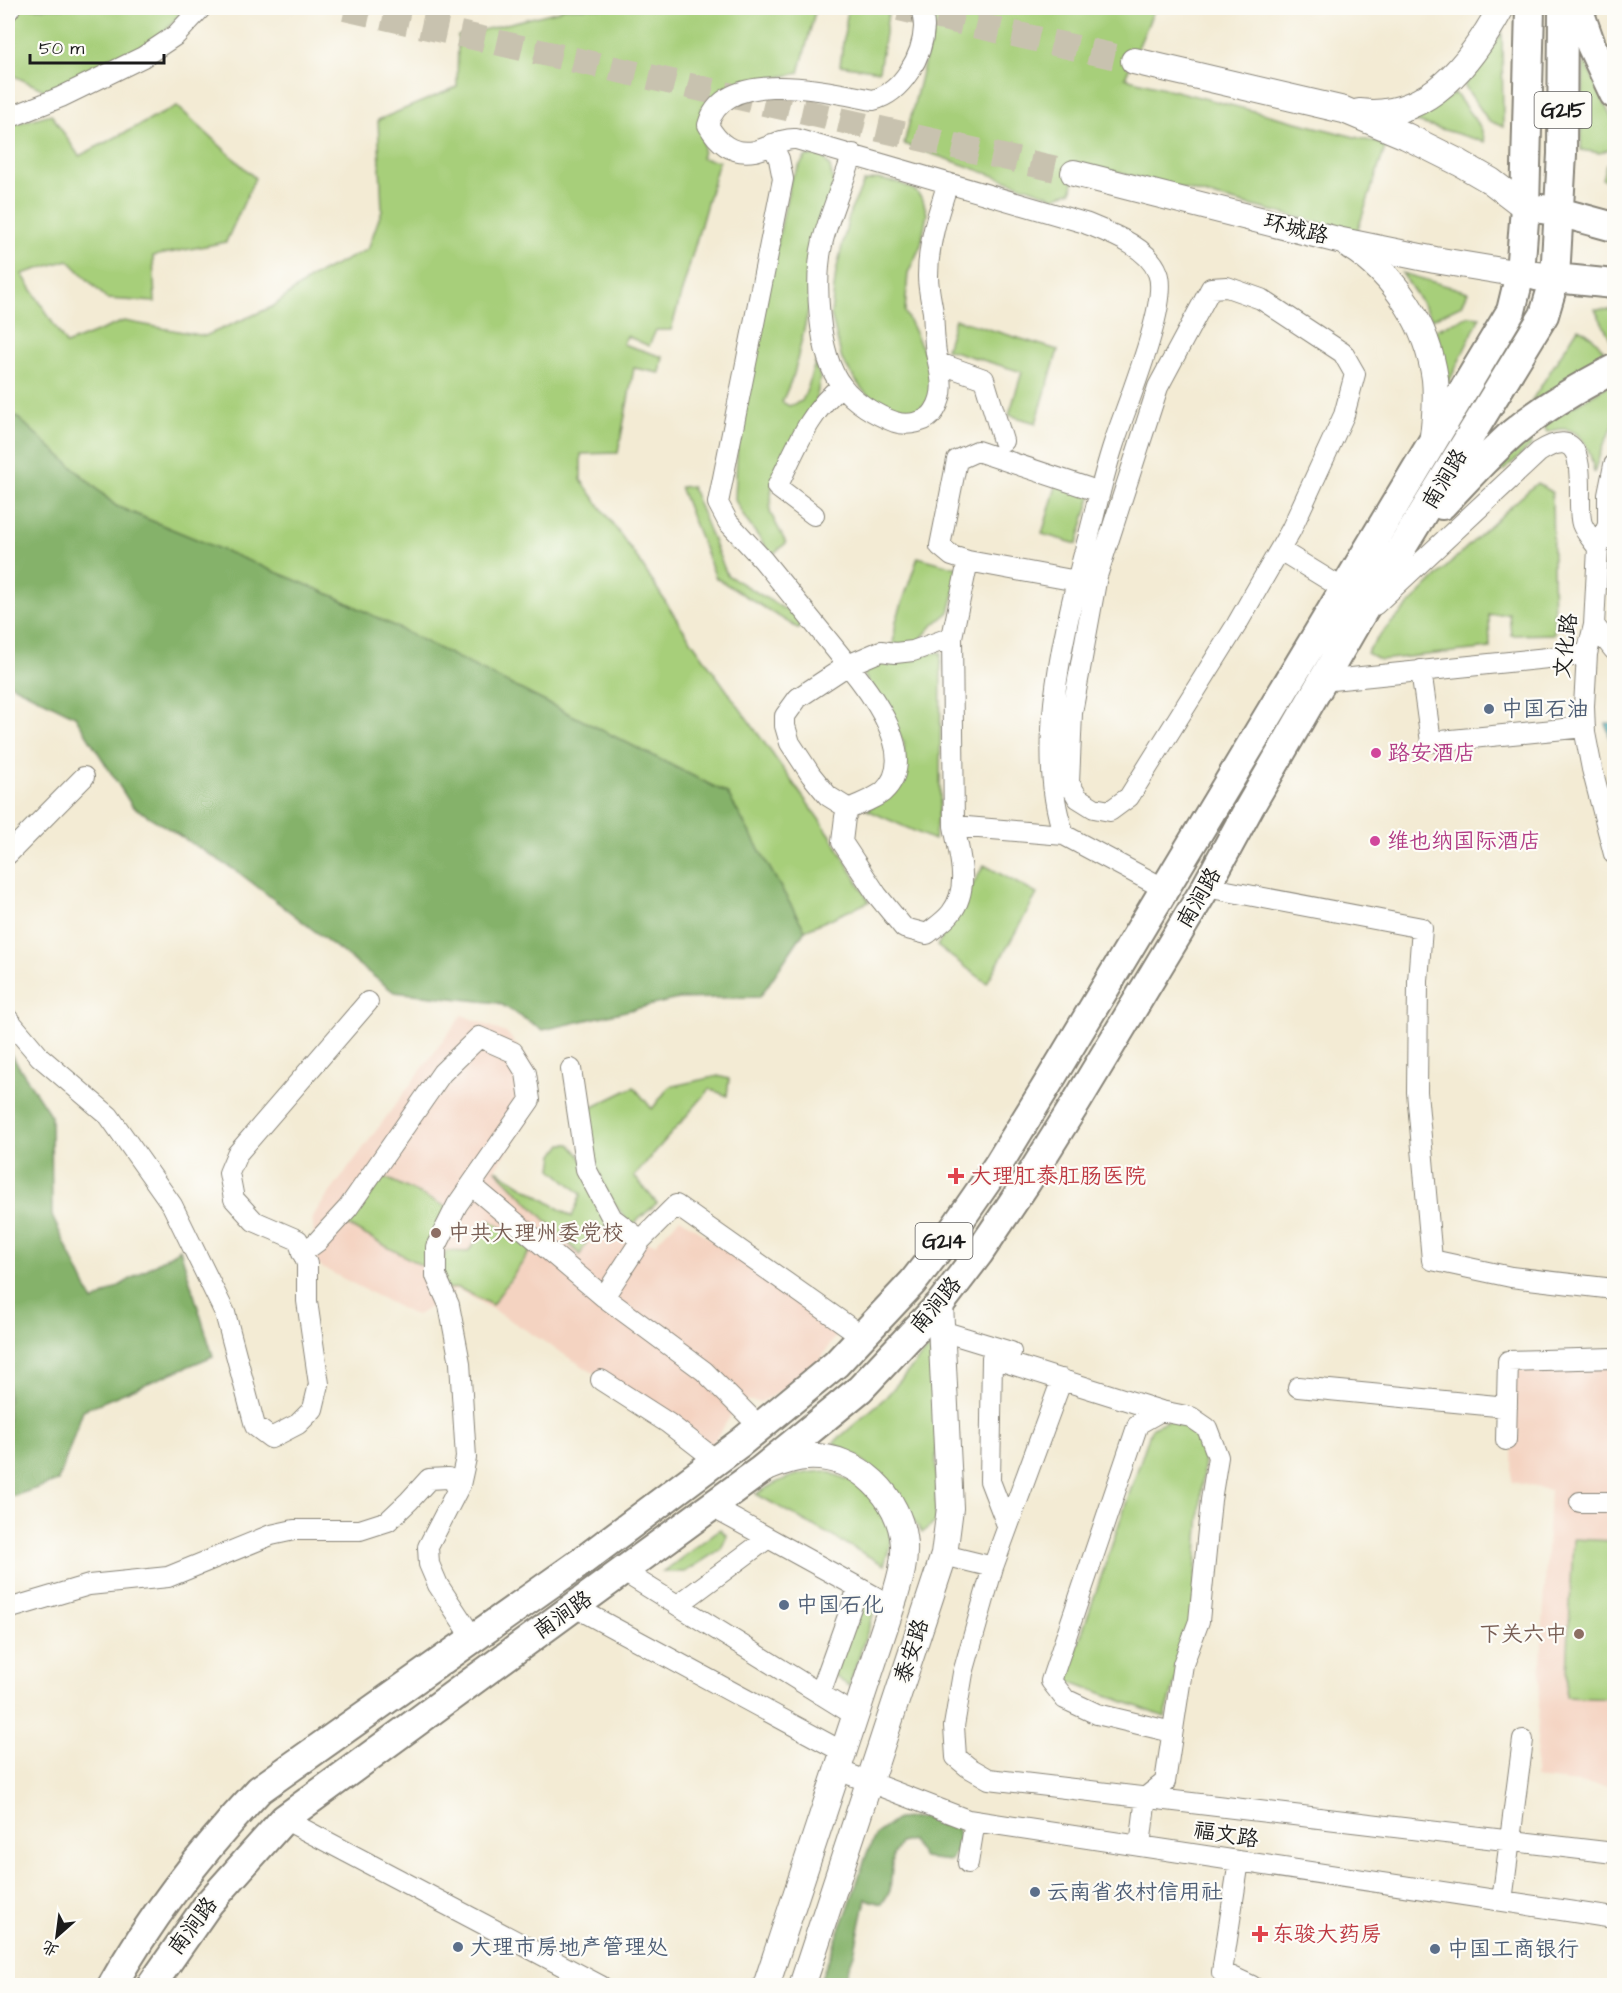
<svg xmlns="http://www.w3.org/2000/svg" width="1622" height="1993" viewBox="0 0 1622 1993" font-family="'Architects Daughter','LXGW WenKai TC',sans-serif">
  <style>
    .built { fill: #f4d3c1 }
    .green { fill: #a7cf7a; stroke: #62764b; stroke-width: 1.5 }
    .forest { fill: #85b26a; stroke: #506743; stroke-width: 1.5 }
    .water { fill: #3aabb4; stroke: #2b6468; stroke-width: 1.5 }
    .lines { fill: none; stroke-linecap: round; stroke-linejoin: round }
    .major-tunnel { stroke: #c8c2af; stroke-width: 26; stroke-dasharray: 26 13; stroke-linecap: butt }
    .minor-casing { stroke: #888478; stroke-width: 22 }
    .major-casing { stroke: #888478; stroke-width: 28 }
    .highway-casing { stroke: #888478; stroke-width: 32 }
    .minor { stroke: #fff; stroke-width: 20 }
    .major { stroke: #fff; stroke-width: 26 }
    .highway { stroke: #fff; stroke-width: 28 }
    .service-dot { fill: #5c6f8a; stroke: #fdfcf7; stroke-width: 2 }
    .hotel-dot { fill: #d1479c; stroke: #fdfcf7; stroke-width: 2 }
    .health-dot { fill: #e0444e; stroke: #fdfcf7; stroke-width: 2 }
    .education-dot { fill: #8d6e63; stroke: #fdfcf7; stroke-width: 2 }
    .labels { text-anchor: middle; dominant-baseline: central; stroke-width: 4.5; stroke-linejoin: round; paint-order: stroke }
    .shield { fill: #fdfcf7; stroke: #605f5e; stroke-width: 1.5 }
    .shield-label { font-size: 21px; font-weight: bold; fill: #1c1c1c }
    .street-label { font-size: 22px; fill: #1c1c1c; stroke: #fdfcf7 }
    .service-label { font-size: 22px; fill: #4e5e75; stroke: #fdfcf7; text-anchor: start }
    .hotel-label { font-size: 22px; fill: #b23c85; stroke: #fdfcf7; text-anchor: start }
    .health-label { font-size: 22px; fill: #be3a42; stroke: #fdfcf7; text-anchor: start }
    .education-label { font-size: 22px; fill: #785e54; stroke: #fdfcf7; text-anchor: start }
  </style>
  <rect width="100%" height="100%" fill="#fdfcf7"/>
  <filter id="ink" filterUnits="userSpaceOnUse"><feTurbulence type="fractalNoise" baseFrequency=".0167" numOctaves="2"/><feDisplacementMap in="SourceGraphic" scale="12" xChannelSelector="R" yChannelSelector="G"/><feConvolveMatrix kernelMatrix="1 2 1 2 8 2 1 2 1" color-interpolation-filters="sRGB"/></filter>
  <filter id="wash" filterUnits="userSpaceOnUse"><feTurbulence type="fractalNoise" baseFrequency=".008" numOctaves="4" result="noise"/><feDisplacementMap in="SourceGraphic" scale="24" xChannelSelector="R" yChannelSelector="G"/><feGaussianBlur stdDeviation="1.35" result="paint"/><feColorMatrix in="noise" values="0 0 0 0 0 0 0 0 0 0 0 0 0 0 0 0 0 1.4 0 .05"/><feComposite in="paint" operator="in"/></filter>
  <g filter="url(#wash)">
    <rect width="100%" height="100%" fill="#f3ebd4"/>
    <path class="built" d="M462 1015 508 1034 537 1072 539 1104 495 1169 579 1254 593 1235 611 1230 655 1244 680 1218 840 1330 809 1376 761 1402 732 1399V1414L710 1447 502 1315 457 1289 416 1316 317 1265 312 1217Z
      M1614 1365V1787L1535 1778 1550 1490 1512 1482 1513 1371Z"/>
    <path class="green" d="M20 8H185L156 42 48 92 8 73V31Z
      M563 8H816L799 73 724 88 702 108 703 151 701 158 719 161 671 330H656L649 346 627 336 623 344 663 357 660 373 634 368 618 453 581 454V480L638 559 681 626 831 836 869 902 805 930 727 793 336 597 116 506 8 409V126L51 114 79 156 177 106 255 178 226 242 153 256 155 302 107 299 68 260 22 274 66 344 124 321 205 336 272 307 312 277 368 249 382 210 378 120 457 87 458 36 559 11Z
      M848 8H889L879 71 840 65Z
      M938 8H1155L1125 78 1386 145 1357 232 1075 162 1072 191 1054 197 904 144Z
      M1502 32 1503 127 1488 120 1464 85 1481 67Z
      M1584 59 1614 124V147L1600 153 1581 150Z
      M1455 93 1481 128 1485 142 1407 119 1429 109Z
      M806 156H823L830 167 834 185 810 257 809 307 794 374 782 402 789 406 802 401 808 387 815 363 820 377 816 402 772 484 770 512 786 543 772 555 746 520 735 500 738 431 791 178Z
      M1614 160V183L1602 179 1606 165Z
      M877 179 900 183 916 191 923 200 927 214 921 245 908 273 905 312 932 368 933 400 916 410H898L878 405 861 388 842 360 831 314 836 272 850 212 864 182Z
      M1402 273 1468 292 1462 305 1432 319Z
      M1595 309 1614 310V346Z
      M1469 316 1480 317 1447 386 1444 358 1435 330Z
      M955 319 1058 350 1036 423 1009 415 1022 372 946 349Z
      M1578 328C1594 335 1601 346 1610 361L1530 403Z
      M1614 382V424L1602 448 1594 473C1592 456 1584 429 1562 429 1557 429 1552 431 1547 432L1543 424Z
      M1529 436 1531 446 1504 470 1493 476 1506 455Z
      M1057 483 1092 493 1077 544 1042 534Z
      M1537 483 1552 492 1554 634 1511 635 1509 613 1489 615 1490 648 1380 660 1367 653C1379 633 1397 618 1413 601 1452 560 1494 521 1537 483Z
      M691 486 727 575 803 620 799 629 716 578 680 487Z
      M918 557 961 569 949 612 931 627 911 650 893 645 896 621Z
      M941 652 940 804 934 840 867 810 896 791 905 773 904 743 857 663Z
      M984 865 1037 894 987 983 937 946Z
      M718 1076 729 1079 727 1096 710 1089 634 1176 657 1203 631 1226 608 1195 589 1147V1109L634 1087 652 1109 669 1087Z
      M562 1144H570L579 1154 615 1225 592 1232 580 1255 495 1169 572 1217 581 1194 552 1169 554 1155Z
      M384 1177 449 1208 426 1268 347 1225Z
      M490 1220 532 1249 492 1305 459 1288 447 1289 440 1270 446 1251 468 1252Z
      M930 1346 936 1422V1522L922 1533 899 1497 860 1458 833 1443 886 1397Z
      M1174 1418 1190 1421 1205 1443 1192 1622 1165 1717 1066 1680 1152 1427Z
      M826 1471 854 1482 877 1501 890 1523V1546L884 1565 756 1494C781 1479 796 1472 826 1471Z
      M720 1529 727 1536 721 1549 685 1572H663Z
      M1573 1539 1614 1541V1699L1566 1697Z
      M876 1606 849 1686 833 1675 857 1608Z"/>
    <path class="forest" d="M8 409 116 506 336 597 727 793 805 930 760 997 678 999 543 1030 499 1003 394 992 238 872 132 806 75 716 8 683Z
      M8 1043 10 1053 51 1116 52 1216 93 1302 180 1249 213 1356 83 1410 58 1481 8 1498Z
      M939 1816 954 1820C962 1838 961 1845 950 1861L923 1858 911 1840 900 1843 893 1855 890 1891 882 1904 866 1899 854 1954 842 1985 818 1986 848 1909 867 1853 876 1834 897 1819Z"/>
    <path class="water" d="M1606 723H1614V756Z"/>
  </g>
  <g filter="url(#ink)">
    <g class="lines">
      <path class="major-tunnel" d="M345 8 1074 173
        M899 8 1134 61"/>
      <g class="minor-casing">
        <path id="minor" d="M922 8C922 14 924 20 924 27 923 56 902 93 873 100 830 92 724 65 708 125 718 143 732 155 755 151 769 148 781 138 796 139L1085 223C1109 233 1148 246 1158 273 1170 302 1125 409 1114 443 1104 473 1097 504 1089 535 1066 622 1033 747 1064 835
          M8 11 10 8
          M8 116 16 115 61 97 143 57 176 35 201 8
          M772 144 779 159 783 179 718 503 728 522 763 560 848 665 881 651 895 653 913 651 952 637
          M853 154C843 183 831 211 823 240 814 278 817 355 842 386 854 402 876 415 895 422 907 426 928 423 935 410 947 390 940 373 936 353 934 339 934 325 933 312 931 300 928 288 928 276 928 243 938 213 948 183
          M1227 287 1261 299 1343 353 1355 374 1344 415 1291 530 1237 624 1129 797 1110 811 1094 808 1078 798 1069 783 1072 713 1097 576 1158 387 1211 288Z
          M939 363 984 379 1003 441
          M1614 465 1608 495V525L1598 548 1594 625 1587 654 1584 706 1585 733 1592 769 1614 854
          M1100 492 977 451 957 460 940 546 952 556 968 561 952 637 954 826 1064 835 1165 889
          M814 515 777 487C794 453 810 409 842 386
          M1280 550 1345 590
          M968 561 1077 581
          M1375 605 1539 452C1596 416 1574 502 1582 524 1585 532 1593 541 1598 548
          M1594 625 1614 650
          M848 665C871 693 921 757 883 792 874 799 859 804 849 809L828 796 811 775 790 743 785 726V716L798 698Z
          M1421 670 1431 742 1585 727
          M1322 681 1587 654
          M849 809 845 817 842 842 877 895 904 928 927 934C934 928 945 921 951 913 971 888 959 853 954 826
          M8 854 84 777
          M1206 887 1422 928 1418 981 1417 1092 1432 1260 1511 1277 1614 1289
          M8 1019 40 1057 109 1116 172 1205 225 1313 255 1426 271 1438 298 1424 313 1409 319 1384 307 1301V1264L298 1240 254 1221 234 1199 229 1173 237 1154 368 1002
          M571 1069 586 1169 612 1218 641 1240 676 1205 862 1336
          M471 1185 604 1297 704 1371 760 1427
          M302 1253 317 1242 348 1208 442 1073 479 1037 513 1052 526 1073 530 1100 457 1205 436 1247V1276L449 1305 460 1363 466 1458 460 1485
          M604 1297 641 1240
          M942 1331 1011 1352
          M1062 1379 993 1567 963 1673 954 1726 956 1757 968 1767 989 1779 1614 1853
          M601 1380 668 1423 717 1461
          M1298 1387 1507 1407
          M1506 1440 1508 1361 1614 1358
          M1580 1502H1614
          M712 1507 892 1606
          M1007 1525 990 1481 992 1358 1161 1411
          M944 1555 993 1567
          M624 1572 856 1716
          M678 1605 768 1538
          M575 1607 843 1752
          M8 1609 89 1585 168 1577 271 1535 294 1530H360L388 1521 409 1501 429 1479 448 1478 460 1485 428 1547 429 1564 438 1585 473 1638
          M820 1694 858 1588
          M838 1770 968 1820 1614 1918
          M284 1819 601 1986
          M1140 1846 1146 1797 1165 1782 1183 1664 1199 1621 1211 1500 1218 1457 1207 1428 1191 1417 1161 1411 1138 1424 1051 1681 1065 1699 1097 1714 1172 1732
          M1239 1861 1222 1972 1252 1986
          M968 1863 975 1821
          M1502 1901 1523 1740"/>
      </g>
      <g class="major-casing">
        <path id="major" d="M1134 61 1344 110 1406 136 1460 163 1491 181 1525 207
          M1359 112C1428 121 1472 61 1501 8
          M1074 173 1342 241 1435 260 1520 274
          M1350 246C1395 274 1428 327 1435 379 1437 400 1435 422 1432 444
          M766 1986 895 1596C900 1579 905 1563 904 1545 901 1497 857 1454 807 1457 793 1457 780 1463 767 1468
          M802 1986 944 1555 950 1508 940 1304"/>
      </g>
      <g class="highway-casing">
        <path id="highway" d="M1578 8 1591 45 1614 94
          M1542 209 1559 212 1614 227
          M1536 276 1614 284
          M1442 505C1465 481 1488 455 1513 433 1544 407 1579 387 1614 369
          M112 1986C152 1914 203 1850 259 1790L577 1565 740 1443 836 1364 913 1282 951 1233 998 1165 1047 1085 1511 311 1520 274 1525 207 1530 8
          M151 1986 209 1903 284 1819 761 1470 860 1389 940 1304 979 1253 1026 1183 1076 1103 1206 887 1249 808 1357 621 1544 315 1555 278 1562 154 1563 8"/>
      </g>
      <use href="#minor" class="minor"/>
      <use href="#major" class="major"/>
      <use href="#highway" class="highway"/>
    </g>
  </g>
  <g class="service-dot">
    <circle cx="1489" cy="709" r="6"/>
    <circle cx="784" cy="1605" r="6"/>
    <circle cx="1035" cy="1892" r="6"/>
    <circle cx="458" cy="1947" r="6"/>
    <circle cx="1435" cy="1949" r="6"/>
  </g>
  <g class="hotel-dot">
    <circle cx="1376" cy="753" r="6"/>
    <circle cx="1375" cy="841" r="6"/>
  </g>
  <g class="health-dot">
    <path d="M953 1167h6v6h6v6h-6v6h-6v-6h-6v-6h6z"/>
    <path d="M1257 1925h6v6h6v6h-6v6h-6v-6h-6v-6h6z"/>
  </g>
  <g class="education-dot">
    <circle cx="436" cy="1233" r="6"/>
    <circle cx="1579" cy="1634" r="6"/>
  </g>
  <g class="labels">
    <g class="shield">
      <rect x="1534.5" y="92" width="57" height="36" rx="4.5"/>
      <rect x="915.5" y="1223" width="57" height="36" rx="4.5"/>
    </g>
    <g class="shield-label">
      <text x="1563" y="110">G215</text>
      <text x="944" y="1241">G214</text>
    </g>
    <g class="street-label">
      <text transform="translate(1296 229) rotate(14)">环城路</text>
      <text transform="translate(1445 479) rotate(-59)">南涧路</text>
      <text transform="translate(1566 646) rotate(-83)">文化路</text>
      <text transform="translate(1199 898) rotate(-60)">南涧路</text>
      <text transform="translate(936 1305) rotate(-50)">南涧路</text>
      <text transform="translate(563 1615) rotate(-35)">南涧路</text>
      <text transform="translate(912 1651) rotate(-72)">泰安路</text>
      <text transform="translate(1226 1835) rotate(9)">福文路</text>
      <text transform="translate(193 1926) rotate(-53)">南涧路</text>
    </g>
    <g class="service-label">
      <text x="1501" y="709">中国石油</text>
      <text x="796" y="1605">中国石化</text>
      <text x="1047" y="1892">云南省农村信用社</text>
      <text x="470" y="1947">大理市房地产管理处</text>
      <text x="1447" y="1949">中国工商银行</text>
    </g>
    <g class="hotel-label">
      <text x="1388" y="753">路安酒店</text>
      <text x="1387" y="841">维也纳国际酒店</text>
    </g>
    <g class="health-label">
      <text x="970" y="1176">大理肛泰肛肠医院</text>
      <text x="1272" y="1934">东骏大药房</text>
    </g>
    <g class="education-label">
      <text x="448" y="1233">中共大理州委党校</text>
      <text x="1567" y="1634" text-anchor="end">下关六中</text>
    </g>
  </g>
  <rect width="1622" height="1993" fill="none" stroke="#fdfcf7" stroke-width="30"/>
  <g transform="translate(57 1936) rotate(208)" stroke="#fdfcf7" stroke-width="4.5" paint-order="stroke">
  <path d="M0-4.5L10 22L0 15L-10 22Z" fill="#1c1c1c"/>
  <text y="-9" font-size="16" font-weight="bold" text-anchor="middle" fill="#1c1c1c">北</text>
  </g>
  <path d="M30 54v9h134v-9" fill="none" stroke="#1c1c1c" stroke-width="3"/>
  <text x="39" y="54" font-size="18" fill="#1c1c1c" stroke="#fdfcf7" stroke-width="4.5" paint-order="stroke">50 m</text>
</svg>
